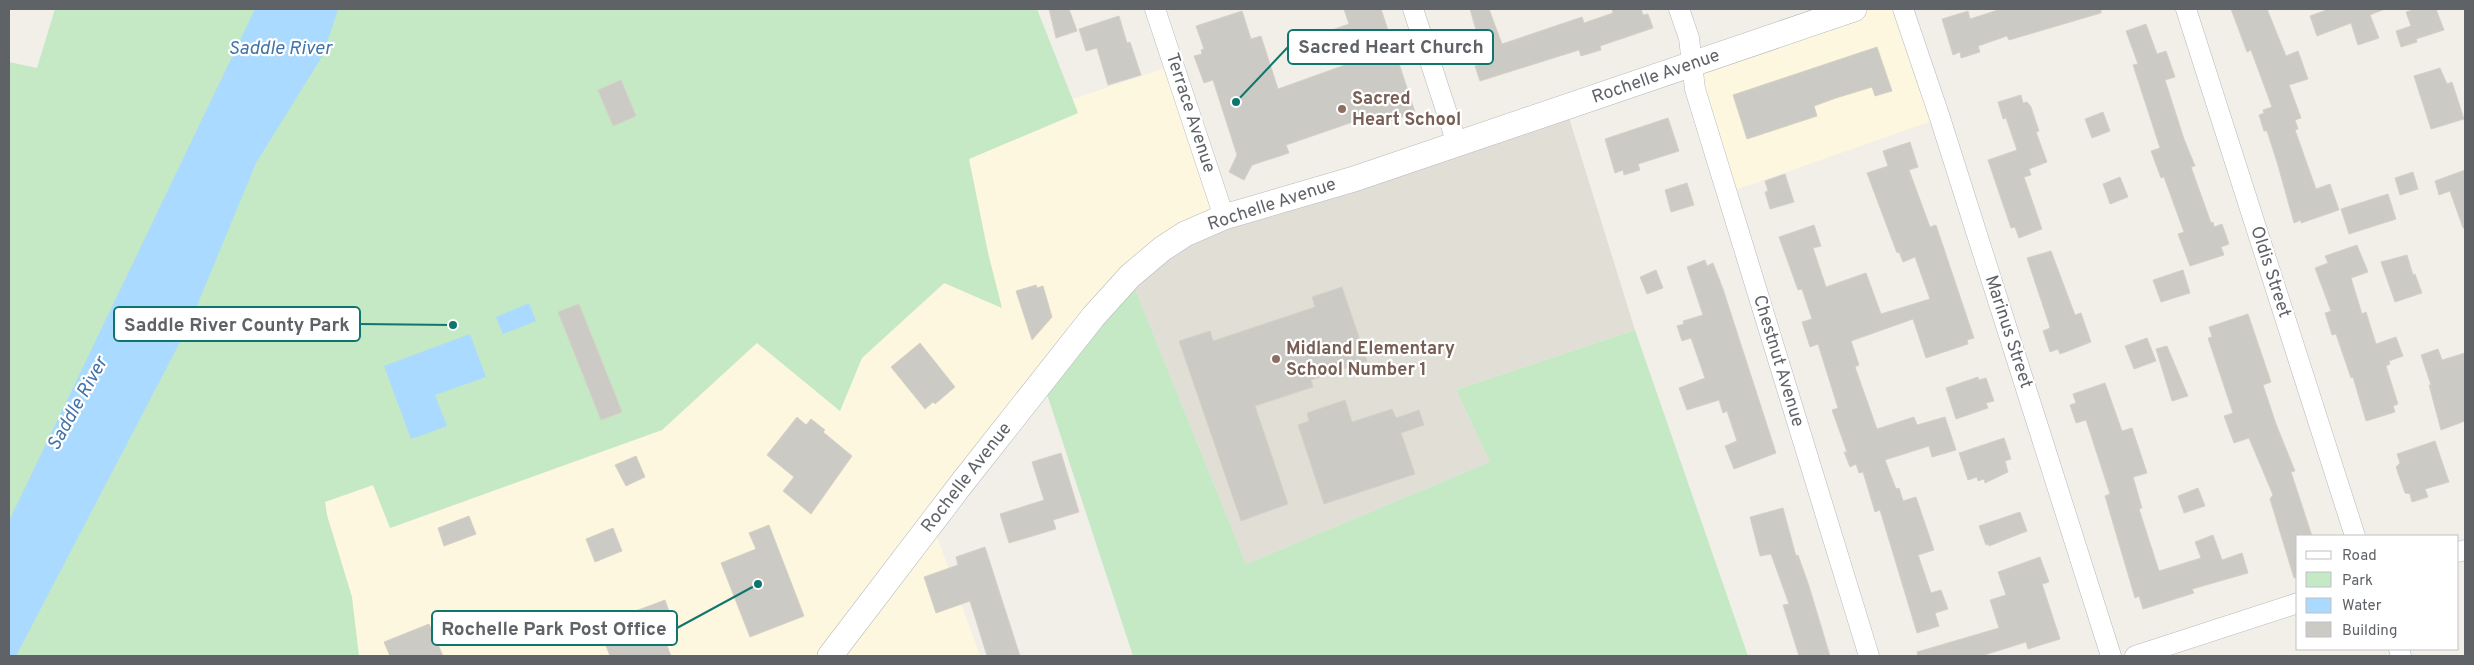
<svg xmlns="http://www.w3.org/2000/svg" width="2474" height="665" viewBox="0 0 2474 665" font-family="Overpass,sans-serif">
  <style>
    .commercial { fill: #fef7e0 }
    .education { fill: #e1ded6 }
    .green { fill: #c5e8c5 }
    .water { fill: #aadaff }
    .building { fill: #cccac5; stroke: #d6d1c6 }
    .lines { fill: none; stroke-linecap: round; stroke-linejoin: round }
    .minor-casing { stroke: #b5b8bc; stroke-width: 21 }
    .tertiary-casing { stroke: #b5b8bc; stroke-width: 26 }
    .minor { stroke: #fff; stroke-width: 20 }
    .tertiary { stroke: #fff; stroke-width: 25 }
    .education-dot { fill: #8d6e63; stroke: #fff; stroke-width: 2 }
    .labels { text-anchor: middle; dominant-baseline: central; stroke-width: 4.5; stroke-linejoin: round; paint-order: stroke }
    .street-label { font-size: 18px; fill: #5f6368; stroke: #fff }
    .education-label { font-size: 18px; font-weight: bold; fill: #785e54; stroke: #fff; text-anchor: start }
    .water-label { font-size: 19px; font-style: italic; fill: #4174aa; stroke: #fff }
    .leader { fill: none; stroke: #0f766e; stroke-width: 2 }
    .callout-dot { fill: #0f766e; stroke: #fff; stroke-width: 2 }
    .callout { fill: #fff; stroke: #0f766e; stroke-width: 2 }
    .callout-label { font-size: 19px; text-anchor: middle; font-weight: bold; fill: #5f6368 }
  </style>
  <rect width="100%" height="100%" fill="#f1efe8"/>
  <path class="commercial" d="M1854 9H1903L1940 118 1727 193 1692 65Z
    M1174 65 1224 217 1162 249 932 523 980 656H347L325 502 373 485 391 528 662 430 757 342 840 411 862 358 945 283 1002 308 988 253 969 159 1078 113 1073 99Z"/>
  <path class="education" d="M1566 108 1635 330 1456 390 1490 462 1246 564 1130 276 1155 253Z"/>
  <path class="green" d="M55 9H1037L1078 113 969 159 988 253 1002 308 944 283 862 358 840 411 757 343 662 430 390 528 373 485 325 502 327 515 352 597 359 656H9V62L37 68Z
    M1130 276 1246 564 1490 462 1456 390 1635 330 1748 656H1133L1043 382Z"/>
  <path class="water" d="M255 9H338L323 55 256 163 189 325 16 656H9V521Z
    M529 303 536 321 503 334 496 317Z
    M470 334 486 377 435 395 447 426 411 439 384 366Z"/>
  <path class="building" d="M1049 9H1069L1077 31 1056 38Z
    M1344 9H1381L1415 112 1392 121 1390 116 1381 119 1379 113 1286 145 1289 153 1252 165 1244 180 1229 172 1237 155 1213 80 1204 83 1194 56 1202 54 1201 50 1204 49 1196 26 1242 11 1251 39 1261 36 1278 89 1345 65 1332 30 1349 24Z
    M1470 9H1489L1502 44 1582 17 1584 23 1613 13 1612 9H1641L1643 15 1648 14 1653 28 1600 46 1601 50 1581 56 1579 50 1480 81 1475 66 1478 65 1475 54 1482 51Z
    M2001 9H2101V13L2009 40 2007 36 1978 46 1980 52 1961 58 1960 52 1953 55 1942 19 1968 11 1970 19Z
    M2231 9H2267L2286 56 2298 51 2308 79 2289 85 2301 118 2295 120 2298 129 2295 130 2316 189 2330 184 2339 210 2301 223V220L2294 223 2277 162 2267 131H2264L2259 115 2264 113 2263 110 2272 107 2251 50 2247 52Z
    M2329 9H2385L2370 15 2379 38 2358 45 2351 23 2317 36 2310 16Z
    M2416 9H2436L2444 30 2416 39 2417 42 2401 47 2396 31 2411 26 2406 12Z
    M1119 16 1127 43 1130 42 1141 75 1108 85 1097 48 1086 51 1079 29Z
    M2146 24 2157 54 2166 51 2175 77 2165 80 2184 139 2195 166 2191 167 2211 223 2213 222 2214 227 2222 224 2229 244 2221 247 2224 255 2190 266 2178 234 2184 232 2164 177 2161 178 2151 151 2160 148 2133 65 2138 64 2126 31Z
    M1877 47 1892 91 1875 96 1872 87 1836 98 1814 106 1817 116 1747 139 1733 95Z
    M2440 68 2447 84 2452 82 2464 119 2431 129 2414 76Z
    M621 80 636 116 613 126 598 90Z
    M2021 95 2023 103 2027 102 2031 107 2039 131 2036 132 2047 162 2029 169 2031 175 2024 177 2042 229 2019 238 2015 227 2011 228 1988 160 2017 150 2006 118 2003 119 1998 102Z
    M2103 112 2110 131 2092 138 2085 119Z
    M1668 118 1679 151 1638 164 1640 170 1624 175 1623 170 1615 173 1605 139Z
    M1910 142 1918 167 1909 170 1930 227 1936 225 1974 338 1967 340 1968 344 1926 358 1913 319 1851 341 1859 365 1855 367 1877 429 1914 417 1917 425 1945 417 1956 450 1932 457 1929 446 1885 460 1896 489 1899 488 1903 501 1916 497 1934 550 1918 555 1931 593 1941 590 1948 609 1935 613 1939 626 1917 633 1880 510 1875 512 1863 472 1859 473 1856 464 1850 467 1844 452H1847L1832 410 1838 408 1818 344 1810 347 1802 322 1812 319 1802 289 1798 290 1779 237 1814 225 1821 246 1813 248 1826 287 1866 273 1881 314 1930 299 1915 257 1903 262 1899 252 1897 253 1867 173 1888 166 1883 151Z
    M2465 170V228H2463L2450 191 2439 195 2435 181Z
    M2413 172 2418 189 2400 195 2395 178Z
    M1785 174 1794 202 1770 209 1765 192 1768 191 1765 181Z
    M2120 177 2128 197 2110 204 2103 184Z
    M1687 183 1694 205 1671 212 1665 190Z
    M2388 194 2396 219 2349 234 2341 209Z
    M2357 245 2368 272 2351 278 2362 314 2366 312 2376 344 2396 337 2403 356 2389 361 2390 364 2386 366 2398 404 2393 406 2395 412 2366 421 2353 377 2351 378 2336 334 2332 335 2325 313 2331 311 2315 268 2328 263 2325 256Z
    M2051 251 2075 315 2081 313 2091 342 2060 354 2058 349 2050 352 2043 331 2050 328 2049 324 2027 258Z
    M2407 255 2413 275 2415 274 2422 293 2395 302 2381 262Z
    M1705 260 1707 266 1713 263 1723 289 1776 453 1734 469 1725 446 1737 441 1727 411 1723 413 1719 400 1687 410 1679 388 1705 378 1691 338 1682 341 1677 326 1684 324 1683 321 1703 315 1687 267Z
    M1656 270 1663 288 1647 294 1640 277Z
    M2183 270 2190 293 2161 302 2153 280Z
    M1036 285 1037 288 1043 286 1052 317 1032 340 1016 291Z
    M1342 287 1367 361 1311 380 1313 387 1255 406 1288 504 1241 521 1179 341 1210 331 1213 341 1315 307 1312 297Z
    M579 304 622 412 601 420 558 312Z
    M2248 314 2271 382 2263 385 2276 424 2295 471 2291 472 2312 536H2298V577L2294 578 2270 499 2273 495 2249 438 2234 443 2224 416 2233 413 2208 338 2212 337 2209 327Z
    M2147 338 2156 361 2134 369 2125 346Z
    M920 343 955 387 935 404 933 402 925 409 891 367Z
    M2167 346 2188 396 2172 401 2156 349Z
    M2438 349 2442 360 2465 353V421L2441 430 2429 385H2431L2421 355Z
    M1978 377 1979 380 1986 378 1994 401 1986 403 1988 408 1956 419 1946 388Z
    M2105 383 2122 431 2132 428 2147 473 2133 477 2142 508 2139 509 2159 571 2201 558 2195 542 2213 535 2222 560 2242 553 2248 573 2192 589 2194 593 2143 609 2139 596 2135 598 2105 496 2110 494 2086 420 2076 423 2070 405 2076 403 2073 394Z
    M1345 400 1352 422 1392 409 1396 418 1419 410 1424 425 1401 433 1415 474 1324 504 1298 425 1309 421 1307 413Z
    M797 417 806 425 811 419 825 430 823 432 852 456 811 514 783 491 794 477 767 455Z
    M2004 438 2011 459 2005 461 2008 472 1985 483 1984 479 1978 481 1977 477 1968 480 1959 453Z
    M2435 441 2449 482 2425 489 2428 497 2412 502 2410 494 2405 493 2396 467 2400 463 2397 454Z
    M1061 453 1079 512 1053 520 1056 529 1009 543 1000 514 1044 500 1032 462Z
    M636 456 645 477 626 486 615 465Z
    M2198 488 2205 506 2184 513 2178 496Z
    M1783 508 1796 556 1798 555 1809 586 1830 656H1799L1783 605 1789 604 1771 554 1760 556 1750 517Z
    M2020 512 2027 531 1989 546 1988 544 1986 545 1979 526Z
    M469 516 476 534 444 546 438 528Z
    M769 525 804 616 750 637 721 563 756 549 749 533Z
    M613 528 622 551 595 562 586 539Z
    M985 547 1020 656H987L970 601 936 613 924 577 958 565 956 557Z
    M2040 557 2049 582 2042 584 2060 639 2028 649 2026 642 1981 656H1918L1917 652 1999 628 1990 600 2006 595 1998 572Z
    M665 600 673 623 660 628 671 656H610L598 625Z
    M429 624 443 656H390L384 642Z"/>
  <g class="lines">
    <g class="minor-casing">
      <path id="minor" d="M1155 9 1224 217
        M1413 9 1457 144
        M1679 9 1689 38 1695 89 1869 656
        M1903 9 1940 118 2111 656
        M2186 9 2355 536
        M2458 552 2465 550
        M2399 649 2401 656
        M2135 656 2298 603"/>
    </g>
    <g class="tertiary-casing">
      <path id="tertiary" d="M830 656 962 483 1093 317 1130 276 1162 249 1185 234 1224 217 1354 179 1854 9"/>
    </g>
    <use href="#minor" class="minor"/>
    <use href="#tertiary" class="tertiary"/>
  </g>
  <g class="education-dot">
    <circle cx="1342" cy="109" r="5"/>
    <circle cx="1276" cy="359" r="5"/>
  </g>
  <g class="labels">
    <g class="street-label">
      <text transform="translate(1656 77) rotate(-19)">Rochelle Avenue</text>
      <text transform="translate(1190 113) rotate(72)">Terrace Avenue</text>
      <text transform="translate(1272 205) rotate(-18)">Rochelle Avenue</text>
      <text transform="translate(2270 272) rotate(72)">Oldis Street</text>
      <text transform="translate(2008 332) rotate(72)">Marinus Street</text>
      <text transform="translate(1778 361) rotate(73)">Chestnut Avenue</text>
      <text transform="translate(967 478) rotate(-52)">Rochelle Avenue</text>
    </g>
    <g class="education-label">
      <text x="1352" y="99">Sacred<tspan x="1352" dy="21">Heart School</tspan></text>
      <text x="1286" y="349">Midland Elementary<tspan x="1286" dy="21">School Number 1</tspan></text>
    </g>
    <g class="water-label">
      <text x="280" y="49">Saddle River</text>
      <text transform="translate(78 404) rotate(-61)">Saddle River</text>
    </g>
  </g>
  <path class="leader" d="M1236 102L1288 47M453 325L360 324M758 584L677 628"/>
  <g class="callout-dot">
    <circle cx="1236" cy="102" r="5"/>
    <circle cx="453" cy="325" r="5"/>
    <circle cx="758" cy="584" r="5"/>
  </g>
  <g class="callout">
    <rect x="1288" y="30" width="205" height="34" rx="5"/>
    <rect x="114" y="307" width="246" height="34" rx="5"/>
    <rect x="432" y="611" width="245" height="34" rx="5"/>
  </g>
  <g class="callout-label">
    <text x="1391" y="53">Sacred Heart Church</text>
    <text x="237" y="331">Saddle River County Park</text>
    <text x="554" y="635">Rochelle Park Post Office</text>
  </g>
  <rect width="2474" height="665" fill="none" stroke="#5f6368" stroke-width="20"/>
  <rect x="2296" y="535" width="162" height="115" fill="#ffffff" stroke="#bfc1c3"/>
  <rect x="2306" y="551" width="25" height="8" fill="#ffffff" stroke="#bfc1c3"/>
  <text x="2342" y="560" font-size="15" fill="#5f6368">Road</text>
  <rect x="2306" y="572" width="25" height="15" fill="#c5e8c5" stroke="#bfc1c3"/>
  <text x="2342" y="585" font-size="15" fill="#5f6368">Park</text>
  <rect x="2306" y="598" width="25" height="15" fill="#aadaff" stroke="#bfc1c3"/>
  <text x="2342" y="610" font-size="15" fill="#5f6368">Water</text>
  <rect x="2306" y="622" width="25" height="15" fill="#cccac5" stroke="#bfc1c3"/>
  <text x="2342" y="635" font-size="15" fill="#5f6368">Building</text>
</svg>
